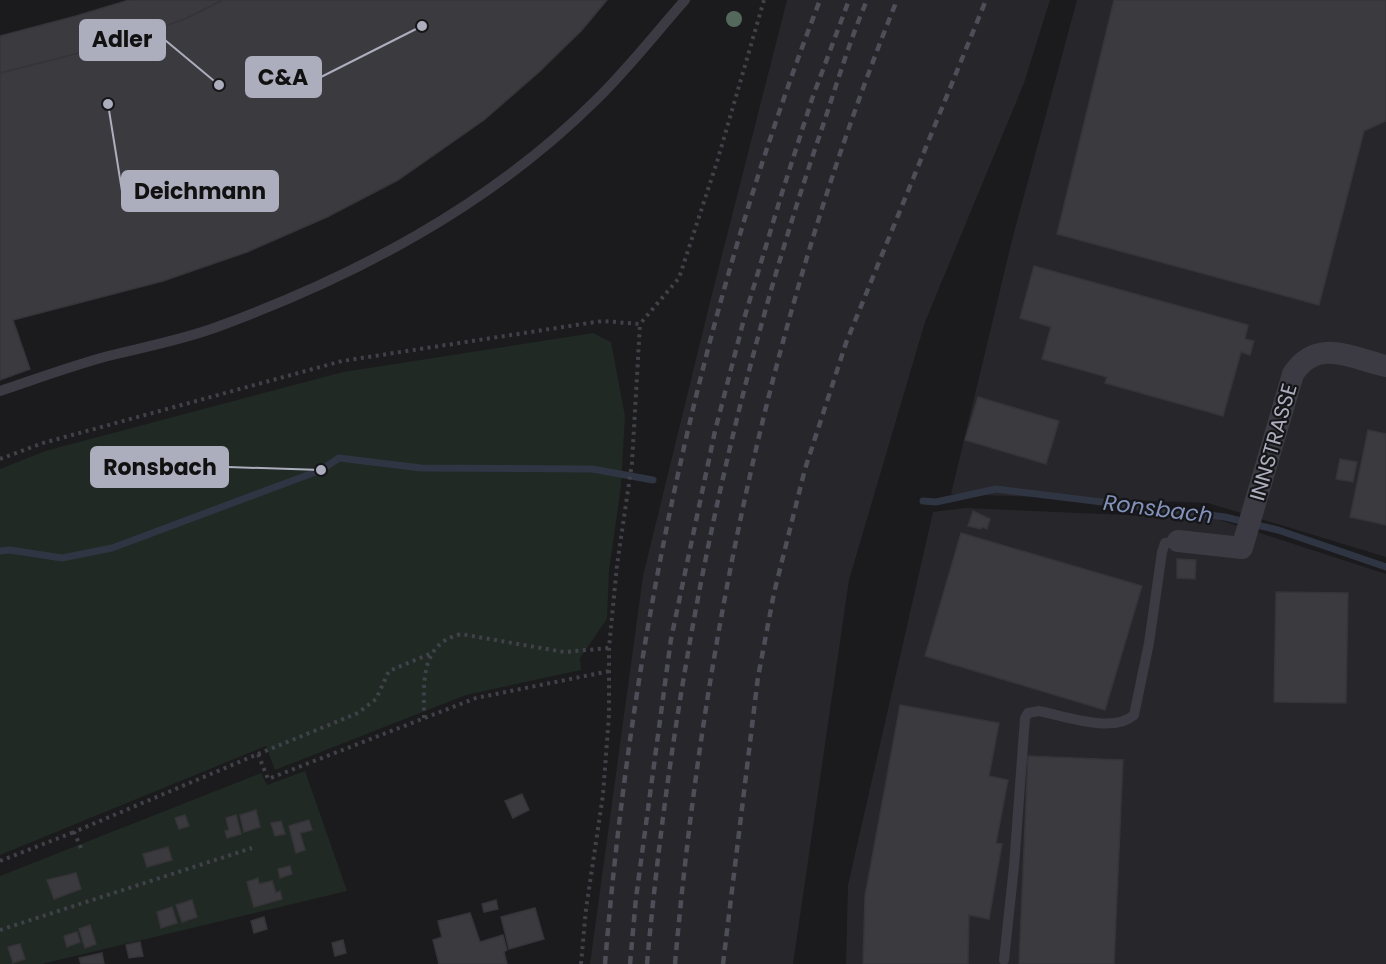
<svg xmlns="http://www.w3.org/2000/svg" width="1386" height="964" viewBox="0 0 1386 964" font-family="Poppins,sans-serif">
  <style>
    .built { fill: #27262a }
    .green { fill: #202923 }
    .lines { fill: none; stroke-linecap: round; stroke-linejoin: round }
    .stream { stroke: #2f3543; stroke-width: 7 }
    .building { fill: #3b3a3f; stroke: #363439; stroke-width: 1.5 }
    .path { stroke: #41414a; stroke-width: 4; stroke-dasharray: 3 4.5; stroke-linecap: butt }
    .lane { stroke: #3c3b43; stroke-width: 10 }
    .street { stroke: #3c3b43; stroke-width: 22 }
    .rail { stroke: #4e4e58; stroke-width: 4.5; stroke-dasharray: 8 6; stroke-linecap: butt }
    .tree { fill: #54695b }
    .labels { text-anchor: middle; dominant-baseline: central; stroke-width: 4.5; stroke-linejoin: round; paint-order: stroke }
    .street-label { font-size: 21px; fill: #acadbd; stroke: #161518 }
    .water-label { font-size: 22px; font-style: italic; fill: #8292ba; stroke: #161518 }
    .leader { fill: none; stroke: #acadbd; stroke-width: 2 }
    .callout-dot { fill: #acadbd; stroke: #161518; stroke-width: 2 }
    .callout { fill: #acadbd; stroke: #acadbd; stroke-width: 2 }
    .callout-label { font-size: 22px; text-anchor: middle; font-weight: bold; fill: #111 }
  </style>
  <rect width="100%" height="100%" fill="#1b1a1d"/>
  <path class="built" d="M787 0H1050L1024 83 925 322 849 580 793 964H590L643 576 710 302Z
    M1077 0H1386V557L1208 503 951 494 1013 236Z
    M965 508 1217 519 1386 574V964H846L848 885 933 512Z"/>
  <path class="green" d="M593 333 611 342 625 416 621 486 609 571 607 619 580 658 581 670 466 695 275 770 266 746 0 855V469L45 451 343 372Z
    M305 771 347 891 42 964H0V876L261 773 267 785Z"/>
  <g class="lines">
    <path class="stream" d="M923 501 936 502 996 489 1225 517 1278 530 1386 567
      M0 551 10 550 62 558 112 548 321 470 339 458 421 468 592 469 653 480"/>
  </g>
  <path class="building" d="M129 0H223L187 18 149 32 115 44 0 73V36L76 16Z
    M223 0H607L582 30 539 72 484 120 398 180 327 217 247 252 163 281 13 320 30 369 0 380V73L115 44 149 32 187 18Z
    M1114 0H1386V121L1364 131 1319 305 1057 234Z
    M1034 266 1248 325 1245 339 1254 341 1250 355 1241 352 1223 416 1105 383 1107 377 1042 359 1051 327 1020 318Z
    M978 397 1059 421 1046 464 965 440Z
    M1368 430 1386 434V525L1350 517Z
    M1340 459 1357 462 1353 482 1336 479Z
    M973 511 990 519 987 529 982 527 981 529 968 526Z
    M961 533 1142 586 1105 710 925 656Z
    M1177 559 1196 560 1195 579 1177 578Z
    M1276 592 1348 593 1346 703 1274 702Z
    M900 705 999 723 989 776 1008 780 996 843 1002 844 989 919 969 915 968 964H863L865 896Z
    M1028 756 1123 760 1114 964H1019Z
    M522 794 529 810 513 818 505 801Z
    M256 810 260 827 244 832 240 815Z
    M185 815 189 826 179 829 175 818Z
    M236 815 241 834 227 838 225 831 229 830 226 818Z
    M309 820 312 830 300 833 305 850 296 853 289 826Z
    M281 821 285 834 275 836 271 823Z
    M168 847 172 860 147 867 143 854Z
    M290 866 292 874 280 878 278 869Z
    M76 873 81 889 54 899 47 880Z
    M258 878 259 884 272 881 276 893 280 891 282 899 254 907 247 882Z
    M192 900 197 917 182 922 176 905Z
    M496 900 498 909 484 912 482 904Z
    M172 907 177 923 161 928 157 912Z
    M535 908 544 939 509 949 501 917Z
    M470 913 480 942 503 935 507 950 504 952 507 964H439L433 940 442 937 438 921Z
    M264 917 267 929 254 933 251 921Z
    M90 925 96 944 85 948 79 929Z
    M77 932 80 942 67 947 64 936Z
    M343 940 346 953 335 956 332 943Z
    M140 942 143 956 129 958 126 945Z
    M20 944 25 959 13 963 8 947Z
    M102 953 104 964H81L79 958Z"/>
  <g class="lines">
    <path class="path" d="M0 459 43 443 342 361 602 321 640 324 679 278 717 162 764 0
      M424 718C424 684 419 644 461 634L564 652 609 648
      M258 754 358 713 376 699 389 671 432 653
      M81 848 74 832 258 754 268 779 476 698 610 671
      M0 861 74 832
      M0 930 252 848
      M581 964 586 909 603 795 609 715V648L617 565 632 463 640 324"/>
    <path class="lane" d="M0 391C36 379 71 366 108 356 144 347 182 340 217 327 356 276 489 206 595 101 627 70 655 34 685 0
      M1004 960 1014 866 1025 718 1028 713 1039 711C1065 716 1113 734 1134 715L1149 643 1162 552 1165 543 1178 541"/>
    <path class="street" d="M1178 541 1242 548 1293 374C1317 337 1351 358 1386 366"/>
    <path class="rail" d="M605 964C632 635 701 308 820 0
      M630 964 636 898 671 639 715 431 744 319 781 196 812 99 849 0
      M647 964C672 686 727 410 816 146 833 97 847 47 867 0
      M675 964C704 635 773 307 897 0
      M723 964 758 677 774 593 805 469 846 343 986 0"/>
  </g>
  <circle class="tree" cx="734" cy="19" r="8"/>
  <g class="labels">
    <g class="street-label">
      <text transform="translate(1273 442) rotate(-74)">INNSTRASSE</text>
    </g>
    <g class="water-label">
      <text transform="translate(1158 509) rotate(7)">Ronsbach</text>
    </g>
  </g>
  <path class="leader" d="M219 85L165 40M422 26L321 77M108 104L122 191M321 470L228 467"/>
  <g class="callout-dot">
    <circle cx="219" cy="85" r="6"/>
    <circle cx="422" cy="26" r="6"/>
    <circle cx="108" cy="104" r="6"/>
    <circle cx="321" cy="470" r="6"/>
  </g>
  <g class="callout">
    <rect x="80" y="20" width="85" height="40" rx="6"/>
    <rect x="246" y="57" width="75" height="40" rx="6"/>
    <rect x="122" y="171" width="156" height="40" rx="6"/>
    <rect x="91" y="447" width="137" height="40" rx="6"/>
  </g>
  <g class="callout-label">
    <text x="122" y="47">Adler</text>
    <text x="283" y="85">C&amp;A</text>
    <text x="200" y="199">Deichmann</text>
    <text x="160" y="475">Ronsbach</text>
  </g>
</svg>
